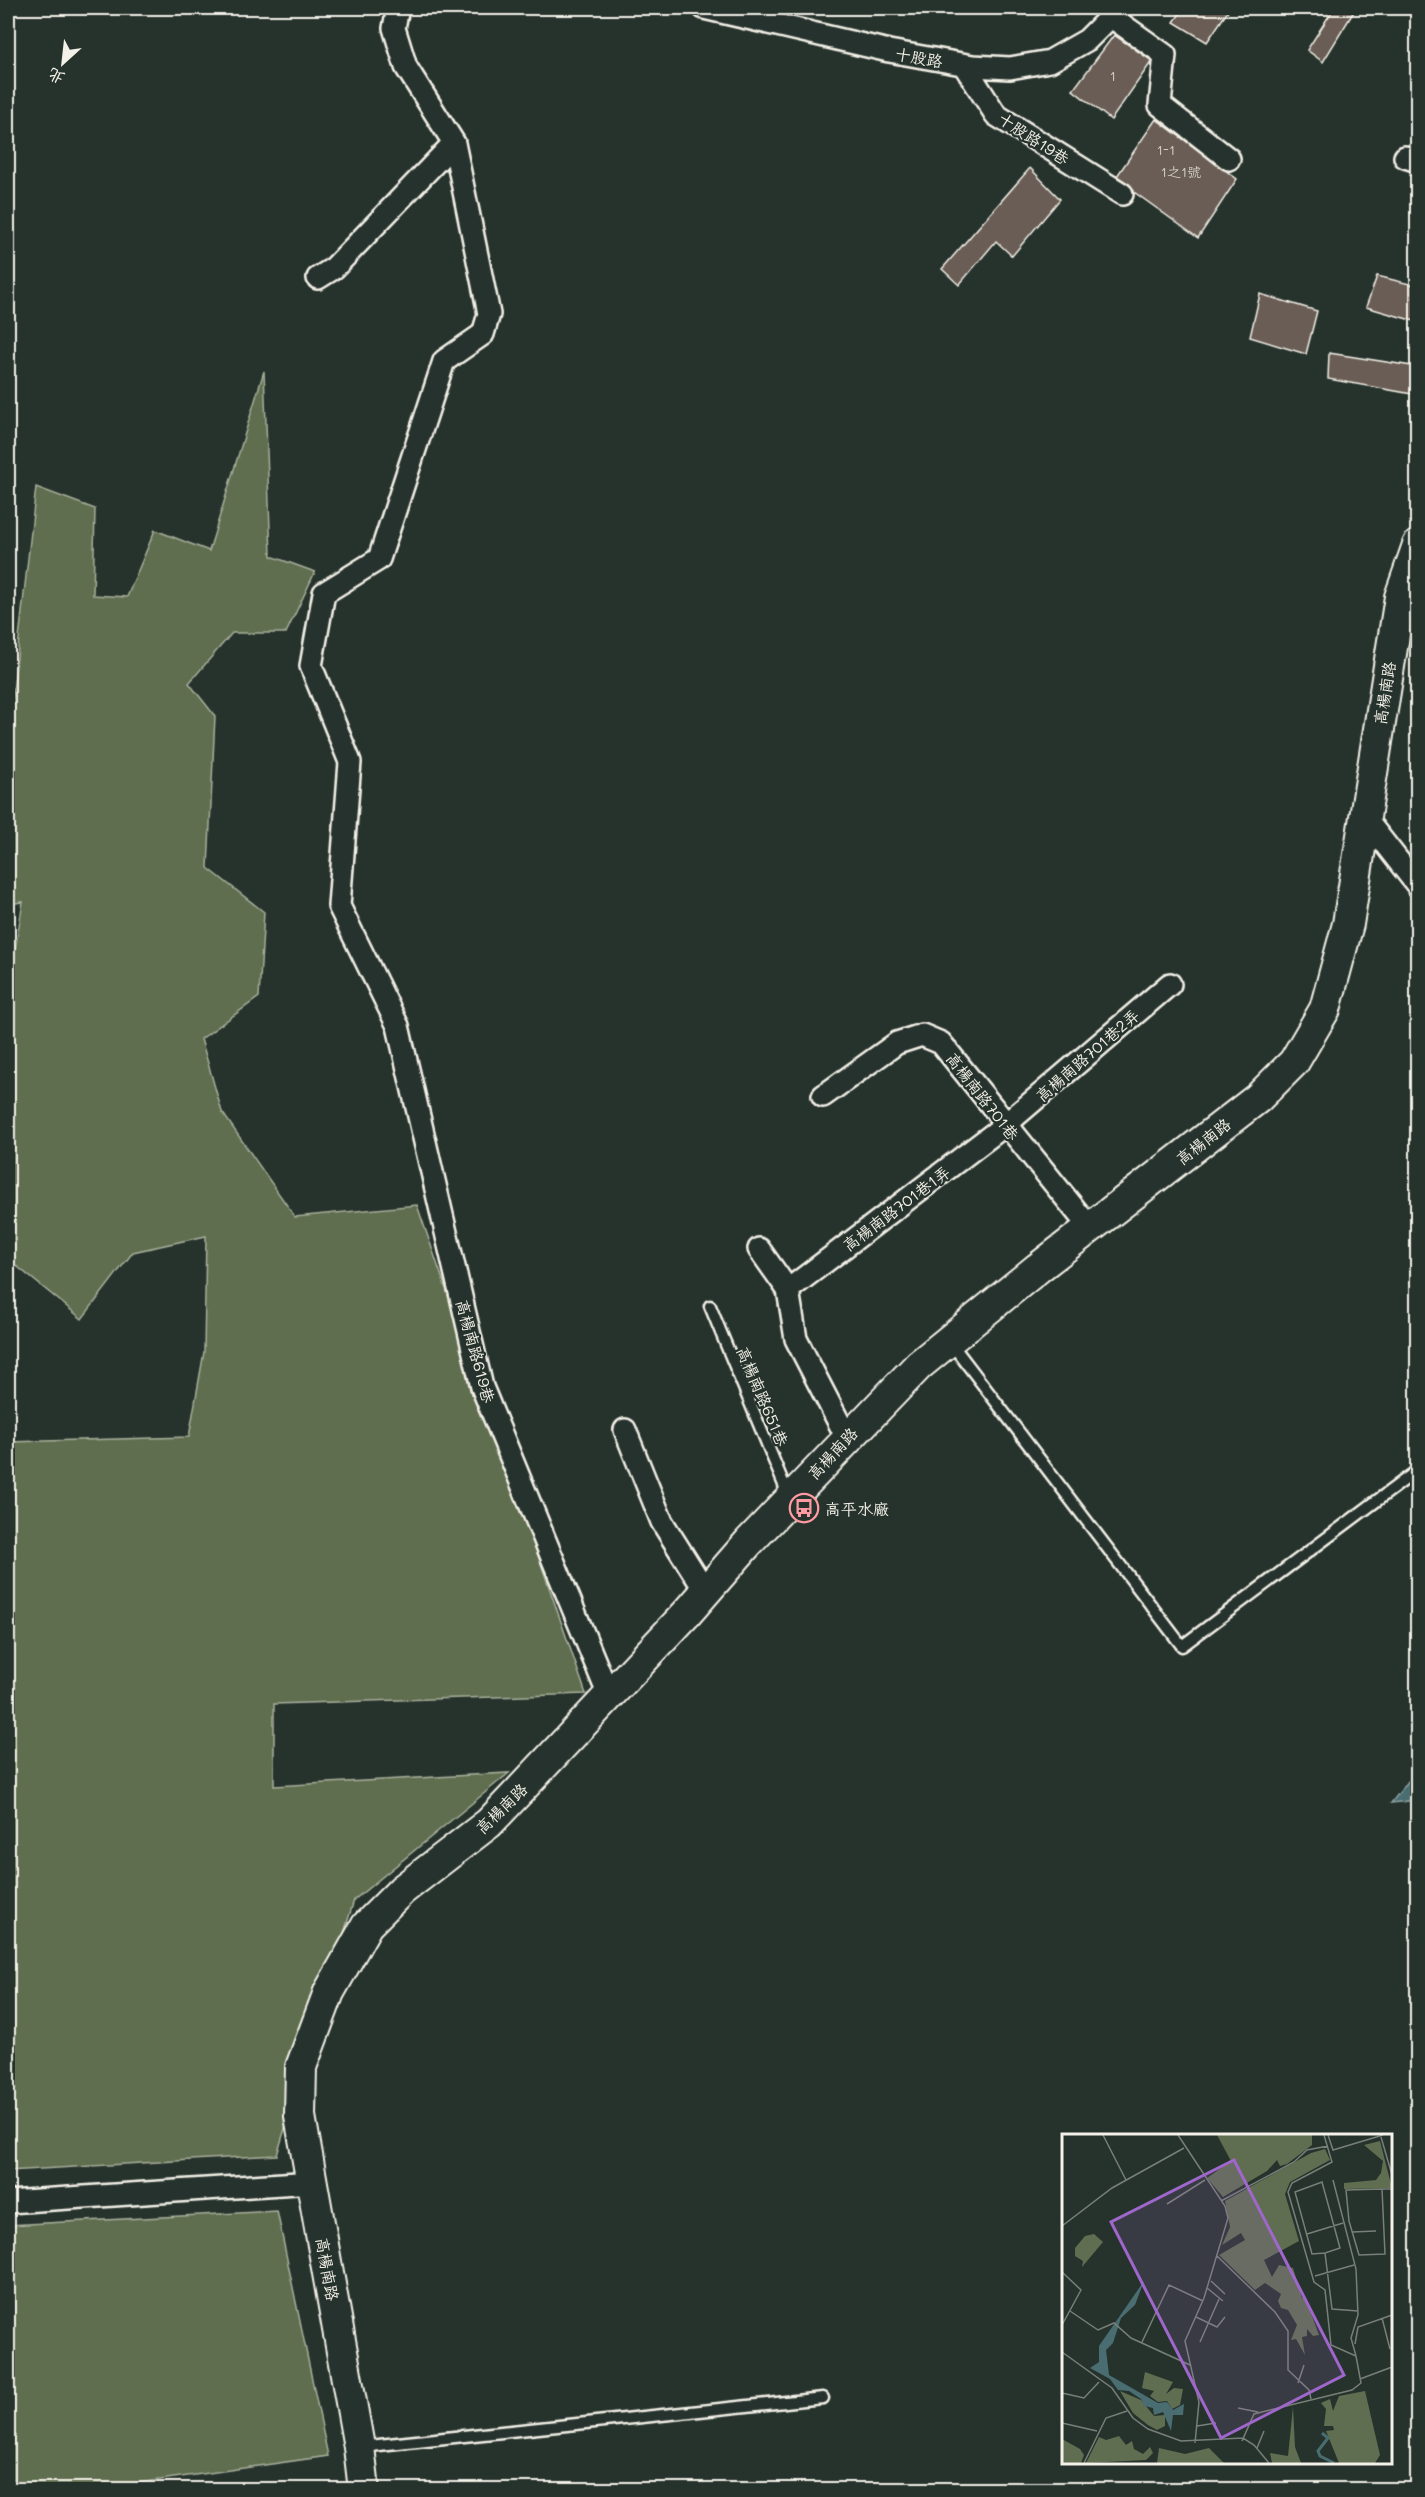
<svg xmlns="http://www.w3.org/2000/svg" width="1425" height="2497" viewBox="0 0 1425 2497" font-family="Mali,'LXGW WenKai TC',sans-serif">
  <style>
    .green { fill: #5f6e50; stroke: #aab09c; stroke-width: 1.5 }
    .water { fill: #4a6d71; stroke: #8ea2a1; stroke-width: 1.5 }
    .building { fill: #695d55; stroke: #f4f1e8; stroke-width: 1.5 }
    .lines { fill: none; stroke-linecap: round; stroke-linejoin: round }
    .lane-casing { stroke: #f4f1e8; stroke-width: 15 }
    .street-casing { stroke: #f4f1e8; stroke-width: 26 }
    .secondary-casing { stroke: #f4f1e8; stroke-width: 34 }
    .lane { stroke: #26332d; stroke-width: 10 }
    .street { stroke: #26332d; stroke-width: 21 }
    .secondary { stroke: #26332d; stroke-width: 30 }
    .labels { text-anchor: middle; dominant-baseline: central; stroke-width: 4.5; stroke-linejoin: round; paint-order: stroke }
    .number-label { font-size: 14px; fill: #d1ccc3 }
    .street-label { font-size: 16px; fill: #f4f1e8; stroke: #26332d }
    .poi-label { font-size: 16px; fill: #f4f1e8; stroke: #26332d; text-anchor: start }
    .inset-river { fill: none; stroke: #4a6d71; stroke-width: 3 }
    .inset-road { fill: none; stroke: #787f78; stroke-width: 1.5 }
    .view { fill: #9f67cb; fill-opacity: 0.15; stroke: #9f67cb; stroke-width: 3 }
    .inset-edge { fill: none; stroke: #f4f1e8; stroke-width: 3 }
  </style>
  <rect width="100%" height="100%" fill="#26332d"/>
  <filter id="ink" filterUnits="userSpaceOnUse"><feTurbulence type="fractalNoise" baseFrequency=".0167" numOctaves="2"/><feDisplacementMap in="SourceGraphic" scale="12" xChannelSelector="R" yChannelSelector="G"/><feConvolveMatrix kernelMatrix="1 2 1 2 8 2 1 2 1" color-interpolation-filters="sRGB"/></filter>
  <g filter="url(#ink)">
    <path class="green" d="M264 371 271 556 315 572 286 633H232L189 683 215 716 208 868 264 912 259 997 201 1039 222 1112 295 1217 417 1205 586 1694 274 1704V1786L509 1773 354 1900 277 2155 8 2171V1442L189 1437 204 1352 206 1236 133 1252 82 1319 8 1259V992L23 902 8 904V737L36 487 95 509 93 595 127 597 155 530 209 551Z
      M277 2211 328 2456 97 2489H8V2225Z"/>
    <path class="water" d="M1417 1770V1800L1391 1803Z"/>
    <path class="building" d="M1184 8H1230L1207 42 1174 22Z
      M1334 8H1356L1323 62 1307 50Z
      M1114 35 1152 61 1111 120 1073 90Z
      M1156 119 1237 179 1198 238 1134 192 1129 184 1117 176Z
      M1030 168 1060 199 1012 256 996 241 959 285 942 269Z
      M1377 276 1418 286V322L1366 307Z
      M1260 294 1317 311 1306 354 1250 337Z
      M1329 353 1418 367V395L1328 379Z"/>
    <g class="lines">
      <g class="lane-casing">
        <path id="lane" d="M710 1306 789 1497
          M951 1343 1182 1646 1418 1470
          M360 2447 823 2398"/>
      </g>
      <g class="street-casing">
        <path id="street" d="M398 8 394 28 406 67 454 143 489 314 483 334 444 361 379 559 324 593 311 666 350 762 339 906 398 1026 482 1387 609 1696
          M704 8 889 51 973 66 1010 68 1050 61 1087 40 1119 8
          M1110 16 1165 55 1160 105 1229 159
          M964 65 996 115 1122 194
          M1405 157 1418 161
          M318 278 334 268 454 143
          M1364 817 1418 886
          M823 1096 897 1043 922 1035 941 1043 1090 1228
          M759 1249 788 1290 796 1339 847 1438
          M788 1290 1005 1125 1170 984
          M625 1430 662 1522 706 1592
          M8 2202 313 2182"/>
      </g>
      <g class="secondary-casing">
        <path id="secondary" d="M364 2490 359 2447 300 2116 301 2067 329 1992 367 1925 402 1890 489 1823 688 1612 749 1542 919 1365 1038 1268 1258 1098 1294 1062 1325 1009 1348 924 1400 597 1418 545"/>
      </g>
      <use href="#lane" class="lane"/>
      <use href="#street" class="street"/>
      <use href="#secondary" class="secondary"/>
    </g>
  </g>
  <defs>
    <g id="bus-ring" transform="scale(1.5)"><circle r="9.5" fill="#26332d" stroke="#ff9aa2" stroke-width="1.5"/><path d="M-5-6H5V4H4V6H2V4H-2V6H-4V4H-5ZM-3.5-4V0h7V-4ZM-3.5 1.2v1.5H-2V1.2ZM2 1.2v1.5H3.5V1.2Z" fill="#ff9aa2"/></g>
  </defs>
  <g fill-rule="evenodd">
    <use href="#bus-ring" x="804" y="1508"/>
  </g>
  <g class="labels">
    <g class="number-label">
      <text x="1113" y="75">1</text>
      <text x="1166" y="149">1-1</text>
      <text x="1181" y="171">1之1號</text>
    </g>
    <g class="street-label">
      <text transform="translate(919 57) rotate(10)">十股路</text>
      <text transform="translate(1034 138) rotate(33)">十股路19巷</text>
      <text transform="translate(1384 693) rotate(-81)">高楊南路</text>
      <text transform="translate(1087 1055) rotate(-41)">高楊南路701巷2弄</text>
      <text transform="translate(983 1096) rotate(52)">高楊南路701巷</text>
      <text transform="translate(1203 1141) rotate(-38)">高楊南路</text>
      <text transform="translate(896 1208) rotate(-37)">高楊南路701巷1弄</text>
      <text transform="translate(476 1351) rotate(75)">高楊南路619巷</text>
      <text transform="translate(763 1396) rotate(67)">高楊南路651巷</text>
      <text transform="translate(832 1453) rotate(-47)">高楊南路</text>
      <text transform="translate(501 1808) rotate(-44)">高楊南路</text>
      <text transform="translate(328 2269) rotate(80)">高楊南路</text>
    </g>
    <g class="poi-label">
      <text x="825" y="1508">高平水廠</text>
    </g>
  </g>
  <g transform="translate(1062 2134)">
    <rect width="330" height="330" fill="#26332d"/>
    <path d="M155 1H250V11L225 30 218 32 215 26 205 37 161 63 145 44 169 27ZM318 7 330 54 282 55V49L314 46 319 39 321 27 302 11ZM263 15 268 26 228 48 223 60 237 107 202 126 210 143 217 131 231 134 240 164 243 163 257 201 251 202 245 195V202L240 203 243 221 234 205 229 206 235 191 226 176 219 174 216 167 219 160 203 149 193 156 157 121 183 106 179 99 160 111 168 93 163 67 249 19ZM32 100 41 108 20 133 21 127 13 122V114L23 102ZM83 238 111 248 104 260 112 254 121 255 118 271 110 275 105 267 96 268 88 262 92 257 80 254ZM58 257 79 266 92 282 103 281V292L95 296 86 291 71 279ZM303 257 318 321 313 329H277L264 297 272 296 271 292H262L264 275 259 269 268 265 271 277 277 262ZM231 273 233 313 239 329H210L208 319 226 322ZM57 302 64 311 70 307 72 315 81 320 88 313 91 319 84 326 24 329 37 303 44 306ZM0 305 18 315 22 321 19 329H0ZM97 314 123 320 147 314 162 329H95Z" fill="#5f6e50"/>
    <path d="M82 147 73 171 59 184 51 209 44 216 47 241 96 269 105 268 111 276 122 270 121 281H111L109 297 101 278 92 281 91 274 82 272 79 265 67 257 56 256 48 245 28 234 37 228V212Z" fill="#4a6d71"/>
    <path class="inset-river" d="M260 299 266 304 256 317 258 322 272 329"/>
    <path class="inset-road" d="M41 1 64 46M116 1 163 72 166 84 142 164 123 207 137 268 133 309M266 1 271 16 321 1M319 3 330 41M271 46 294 135 296 181 289 204 294 222M320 55 323 120 297 121 287 87 284 56 320 55H330M159 67 232 28 245 16 266 12M105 70 143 46M0 92 50 54 122 14M290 98 314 97M245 100 281 89M263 119 250 120 233 58 260 48 278 114 263 119 270 175 296 177M155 122 213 178 226 197V236L247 256 249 265M0 138 19 156 0 191M253 142 292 131M149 147 163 160M145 154 161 167M8 177 36 196 52 189 69 204 128 231M134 183 155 193 163 183M320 184 328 215M80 208 107 151 141 167M138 208 157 165M293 210 296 193 330 181M0 218 50 254 71 284 86 295 119 307 181 304 192 311 207 329M298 245 330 233M236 249 242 231M0 259 22 264 37 248M176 274 196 278M0 289 35 297M135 292 154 289M180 307 192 280 290 256 299 249 294 222 269 211 263 156 252 148 226 58 230 49 270 28 262 1M195 314 202 297M22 329 44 284 65 277"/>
    <path class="view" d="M172 26 282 241 159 304 49 88Z"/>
    <rect width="330" height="330" class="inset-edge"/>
  </g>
  <rect width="1425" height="2497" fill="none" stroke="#26332d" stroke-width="30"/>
  <rect x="15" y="15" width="1395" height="2467" fill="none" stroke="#f4f1e8" stroke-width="2" filter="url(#ink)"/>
  <g transform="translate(63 63) rotate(207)" stroke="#26332d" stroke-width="4.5" paint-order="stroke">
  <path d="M0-4.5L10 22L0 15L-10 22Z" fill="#f4f1e8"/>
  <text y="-9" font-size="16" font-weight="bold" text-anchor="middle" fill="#f4f1e8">北</text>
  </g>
</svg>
